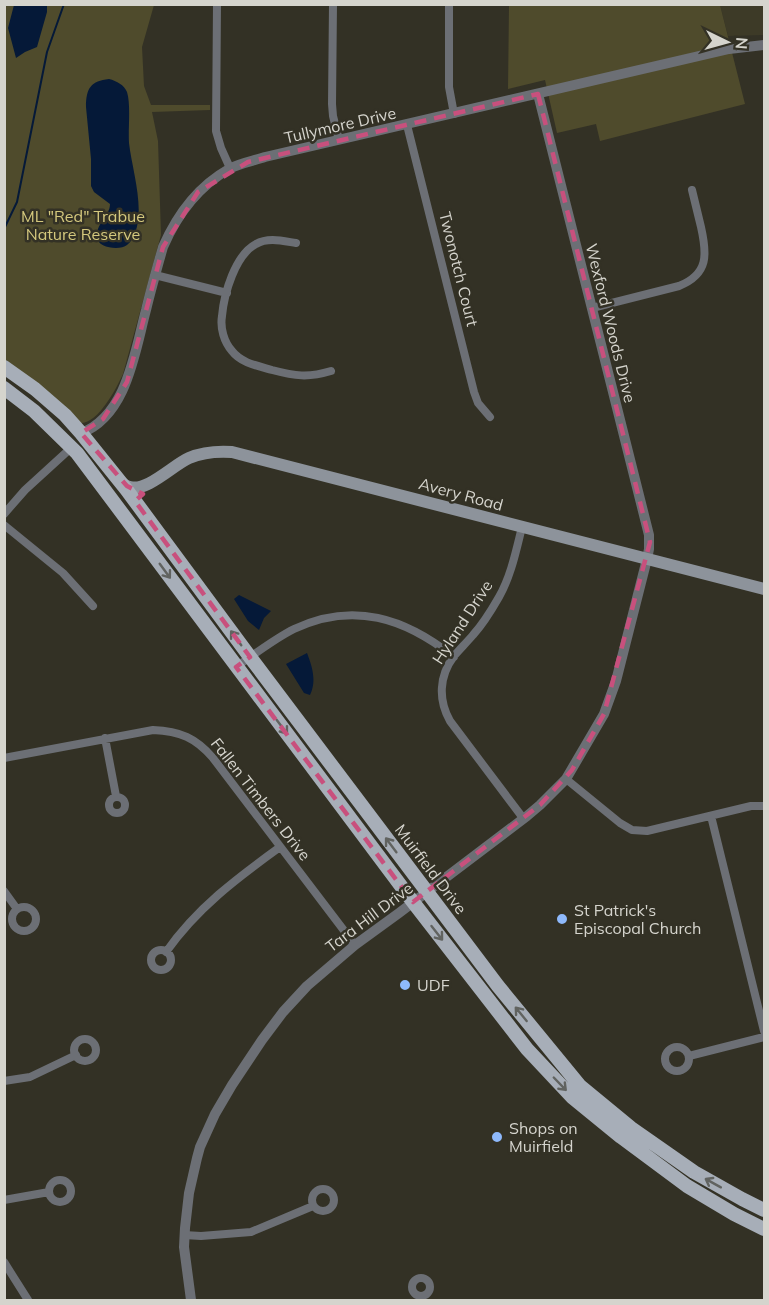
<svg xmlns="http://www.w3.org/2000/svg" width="769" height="1305" viewBox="0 0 769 1305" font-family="Mulish,sans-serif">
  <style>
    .built { fill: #3d3a27 }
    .green { fill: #4f4b2c }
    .water { fill: #051938 }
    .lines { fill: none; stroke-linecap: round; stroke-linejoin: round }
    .stream { stroke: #051938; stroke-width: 2 }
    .minor { stroke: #6c6f75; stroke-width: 8 }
    .tertiary { stroke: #6c6f75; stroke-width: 10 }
    .secondary { stroke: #8d939b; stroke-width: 12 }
    .primary { stroke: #a7aeb8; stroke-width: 14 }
    .oneway { stroke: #616360 }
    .marked { fill: none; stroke: #c8507d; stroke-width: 4.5; stroke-dasharray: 12 8; stroke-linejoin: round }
    .poi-dot { fill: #8eb9fc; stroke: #333125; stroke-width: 2 }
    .labels { text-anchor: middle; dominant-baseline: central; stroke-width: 5; stroke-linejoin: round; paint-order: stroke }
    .street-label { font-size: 16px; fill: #d5d4cd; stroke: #333125 }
    .park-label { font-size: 16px; fill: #d4c87d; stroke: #333125 }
    .poi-label { font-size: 16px; fill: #d5d4cd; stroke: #333125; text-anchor: start }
  </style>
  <rect width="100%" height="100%" fill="#333125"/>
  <path class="built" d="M720 5H764V35L728 36Z"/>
  <path class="green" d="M5 5H154L142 47 144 86 151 105H210V110L152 112 158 141 161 235 123 374C116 389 98 424 80 423L5 361Z
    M509 5H720L745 104 600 141 596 124 557 133 545 80 508 89Z"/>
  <path class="water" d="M14 5H47V12L37 47 25 52 16 58 8 28Z
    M109 79C117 81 124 85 127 92 131 105 128 129 129 143 132 169 145 208 135 233 133 237 131 242 127 245 120 251 97 248 97 237 96 223 110 216 110 204L94 192 91 186V159L86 107C86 88 91 81 109 79Z
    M239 595 271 611 264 618 259 630 248 621 234 599Z
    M307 653C312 666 317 681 310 695L304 693 286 664Z"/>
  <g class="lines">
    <path class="stream" d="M4 229 17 202 47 52 64 4"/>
    <path class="minor" d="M217 4 216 131 221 148 230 168
      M333 4 332 104 333 116 339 140
      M449 4V87L454 114
      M407 125 474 392 478 403 490 417
      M296 243C283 241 268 237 256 244 235 255 224 294 222 316 220 328 224 342 232 351 241 363 258 366 272 370 295 376 308 378 331 371
      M155 275 227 293
      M592 308 679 286C709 274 707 254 701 227 698 215 695 202 692 190
      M4 514 25 490 71 448
      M4 525 63 573 93 606
      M522 527C516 551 511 576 499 597 491 611 483 624 473 635 467 642 460 649 454 656 439 676 438 700 450 721L523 818
      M236 667C255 654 274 639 294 629 353 601 405 618 454 657
      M105 738 116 796
      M4 758 153 730C180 731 196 738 213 758L355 945
      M566 779 620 823 632 830 647 831 751 806H764
      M109 805a8 8 0 1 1 16 0a8 8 0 1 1-16 0Z
      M711 816 764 1031
      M4 891 17 909
      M12 919a12 12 0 1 1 24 0a12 12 0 1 1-24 0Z
      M151 960a10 10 0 1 1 20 0a10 10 0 1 1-20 0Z
      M166 952C197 908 237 878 280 847
      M74 1050a11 11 0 1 1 22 0a11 11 0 1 1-22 0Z
      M665 1059a12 12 0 1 1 24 0a12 12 0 1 1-24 0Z
      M689 1056 764 1037
      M4 1081 30 1077 76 1055
      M49 1191a11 11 0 1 1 22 0a11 11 0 1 1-22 0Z
      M312 1200a11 11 0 1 1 22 0a11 11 0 1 1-22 0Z
      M4 1200 49 1192
      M184 1235 201 1236 251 1232 313 1206
      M4 1262 28 1300
      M412 1287a9 9 0 1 1 18 0a9 9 0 1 1-18 0Z"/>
    <path class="tertiary" d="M81 433C127 416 135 351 146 310 151 289 157 268 163 247 177 215 197 187 229 169 240 163 253 161 265 157L729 49 764 45
      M191 1300 184 1247 185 1228 189 1193 197 1158 200 1147 215 1114 232 1085 262 1040 283 1012 307 986 355 945 399 913 527 816 540 805 566 779 604 714 616 681 647 559 649 549V535L538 94"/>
    <path class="secondary" d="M121 483C124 484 126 486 130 487 147 492 173 465 189 458 203 452 217 451 232 452L764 589"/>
    <path class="primary" d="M4 367 35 389 65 415 81 433 126 489 250 657 498 986 580 1086 631 1128 694 1172 742 1199 764 1210
      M4 388 34 411 77 453 413 902 527 1049 572 1097 621 1137 687 1186 734 1214 764 1229"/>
  </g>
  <defs><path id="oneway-shaft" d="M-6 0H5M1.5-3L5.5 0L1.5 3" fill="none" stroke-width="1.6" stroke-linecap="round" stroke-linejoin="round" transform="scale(1.5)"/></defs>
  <g class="oneway">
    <use href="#oneway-shaft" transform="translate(165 571) rotate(54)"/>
    <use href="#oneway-shaft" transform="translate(236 638) rotate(-126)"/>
    <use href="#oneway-shaft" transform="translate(282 727) rotate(53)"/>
    <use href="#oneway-shaft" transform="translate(391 845) rotate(-127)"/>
    <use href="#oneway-shaft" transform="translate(437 933) rotate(52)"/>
    <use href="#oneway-shaft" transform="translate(521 1014) rotate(-129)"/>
    <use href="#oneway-shaft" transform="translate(560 1084) rotate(46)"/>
    <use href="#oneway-shaft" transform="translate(713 1183) rotate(-151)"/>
  </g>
  <path class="marked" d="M538 94 650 542 604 714 572 770 540 805 413 902 236 667 250 657 135 501 143 494 127 486 81 433 103 419 127 382 163 247 198 192 248 162Z"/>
  <g class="poi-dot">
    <circle cx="562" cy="919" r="6"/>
    <circle cx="405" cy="985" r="6"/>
    <circle cx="497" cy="1137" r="6"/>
  </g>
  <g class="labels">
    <g class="street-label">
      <text transform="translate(340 125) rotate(-13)">Tullymore Drive</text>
      <text transform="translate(459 269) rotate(76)">Twonotch Court</text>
      <text transform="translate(611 323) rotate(76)">Wexford Woods Drive</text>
      <text transform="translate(461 494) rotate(15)">Avery Road</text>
      <text transform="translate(462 622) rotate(-57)">Hyland Drive</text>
      <text transform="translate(261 799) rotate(52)">Fallen Timbers Drive</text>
      <text transform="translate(431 869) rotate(53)">Muirfield Drive</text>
      <text transform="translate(369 917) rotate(-37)">Tara Hill Drive</text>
    </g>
    <g class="park-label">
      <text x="83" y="216">ML "Red" Trabue<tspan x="83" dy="18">Nature Reserve</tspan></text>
    </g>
    <g class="poi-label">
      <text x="574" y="910">St Patrick's<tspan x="574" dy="18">Episcopal Church</tspan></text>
      <text x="417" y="985">UDF</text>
      <text x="509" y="1128">Shops on<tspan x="509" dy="18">Muirfield</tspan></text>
    </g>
  </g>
  <rect width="769" height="1305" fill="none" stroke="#d5d4cd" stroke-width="12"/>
  <g transform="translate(727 42) rotate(95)" stroke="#333125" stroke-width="4.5" paint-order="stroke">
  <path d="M0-4.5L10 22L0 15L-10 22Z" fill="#d5d4cd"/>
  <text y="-9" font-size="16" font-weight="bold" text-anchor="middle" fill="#d5d4cd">N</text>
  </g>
</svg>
